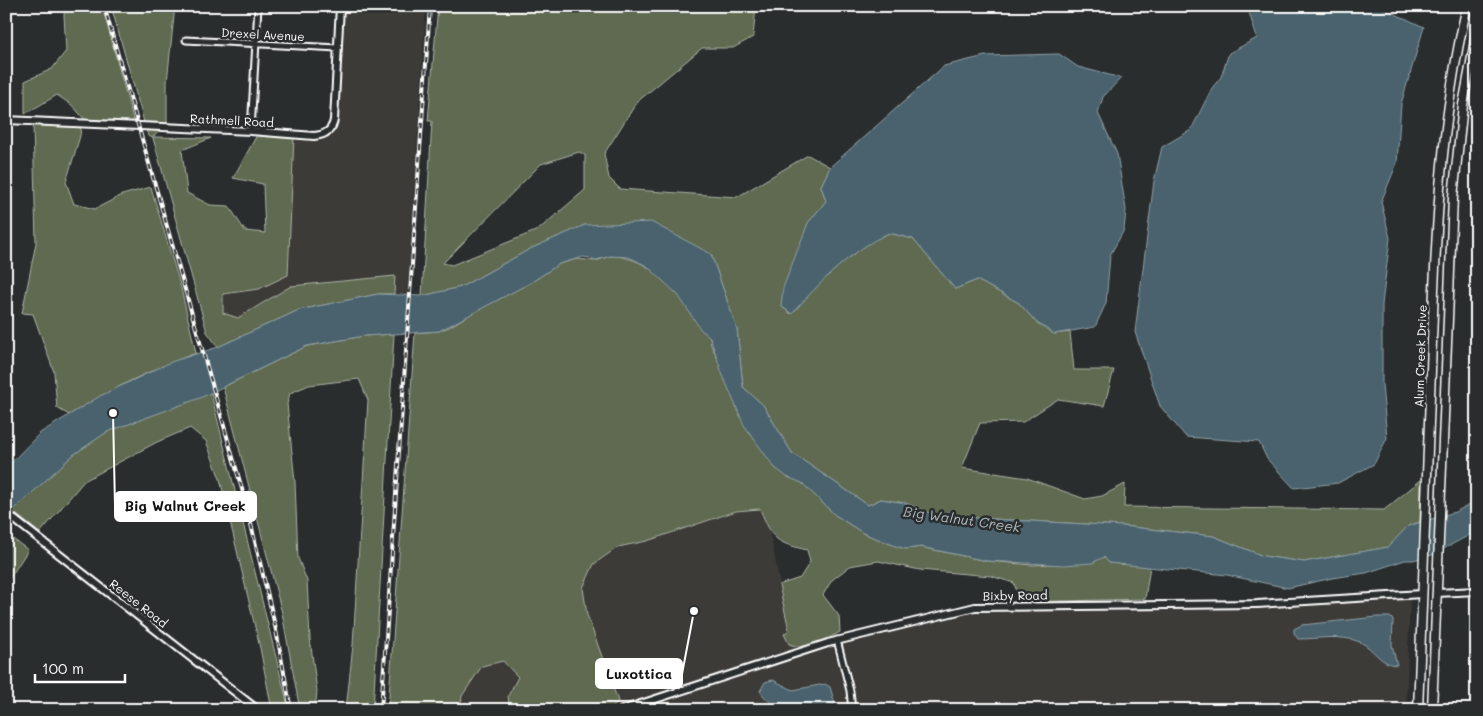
<svg xmlns="http://www.w3.org/2000/svg" width="1483" height="716" viewBox="0 0 1483 716" font-family="Mali,sans-serif">
  <style>
    .built { fill: #3d3b38 }
    .green { fill: #5e6a51; stroke: #aeb4a8; fill-rule: evenodd }
    .water { fill: #48626d; stroke: #91a1a7 }
    .lines { fill: none; stroke-linecap: round; stroke-linejoin: round }
    .minor-casing { stroke: #fff; stroke-width: 9 }
    .tertiary-casing { stroke: #fff; stroke-width: 10 }
    .primary-casing { stroke: #fff; stroke-width: 11 }
    .minor { stroke: #2a2d2e; stroke-width: 5 }
    .tertiary { stroke: #2a2d2e; stroke-width: 6 }
    .primary { stroke: #2a2d2e; stroke-width: 8 }
    .rail-casing { stroke: #fff; stroke-width: 4 }
    .rail { stroke: #2a2d2e; stroke-width: 2; stroke-dasharray: 5.5; stroke-linecap: butt }
    .labels { text-anchor: middle; dominant-baseline: central; stroke-width: 5; stroke-linejoin: round; paint-order: stroke }
    .street-label { font-size: 12px; fill: #fff; stroke: #2a2d2e }
    .water-label { font-size: 14px; font-style: italic; fill: #adb8bd; stroke: #2a2d2e }
    .leader { fill: none; stroke: #fff; stroke-width: 2 }
    .callout-dot { fill: #fff; stroke: #2a2d2e; stroke-width: 2 }
    .callout { fill: #fff; stroke: #fff; stroke-width: 2 }
    .callout-label { font-size: 14px; text-anchor: middle; font-weight: bold; fill: #111 }
  </style>
  <rect width="100%" height="100%" fill="#2a2d2e"/>
  <filter id="ink" filterUnits="userSpaceOnUse"><feTurbulence type="fractalNoise" baseFrequency=".02" numOctaves="2"/><feDisplacementMap in="SourceGraphic" scale="10" xChannelSelector="R" yChannelSelector="G"/><feConvolveMatrix kernelMatrix="1 2 1 2 8 2 1 2 1" color-interpolation-filters="sRGB"/></filter>
  <g filter="url(#ink)">
    <path class="built" d="M344 6H426L408 295 394 294 395 276 291 286 238 318 223 313V294L259 289 288 275 294 137 311 138 334 128 338 107Z
      M760 509 770 533 789 630 784 634 806 646 830 637 847 697V710H611L618 701 587 615 583 588 594 564 618 547 647 541 736 511Z
      M1410 595 1406 710H852L837 640 958 610 1257 604Z
      M503 661 519 677 508 696 510 710H460L462 696 482 666Z"/>
    <path class="green" d="M65 6H102L134 123 85 120 73 106 57 95 25 114V81L52 69 66 51 64 15Z
      M111 6H175L167 82V124L153 137 211 138 182 150 187 193 210 205 229 206 245 231 265 233 263 184 233 178 257 135 294 137 288 275 259 289 223 294V313L238 318 291 286 395 276 394 294H378L299 310 218 347 207 332 153 138 148 136Z
      M438 6H756L753 37 733 48H702L637 102 604 154 609 178 620 189 737 197 808 155 830 167 821 186 826 201 808 223 781 306 791 314 820 282 865 244 889 233 913 239 955 289 977 280 1019 303 1036 322 1054 334 1070 332 1074 370H1114L1104 406 1058 399 1023 422 980 423 962 468 1027 478 1085 499 1102 496 1125 484 1124 507 1384 510 1421 480 1420 522 1408 526 1389 547 1304 562 1263 556 1213 536 1122 526 937 516 905 503 881 499 868 505 792 453 763 405 743 387 737 329 711 254 585 225 532 248 461 287 422 296 432 121H428ZM579 152 585 155V190L538 230 452 265 443 263 541 164Z
      M33 124 81 127 80 136 66 182 74 204 95 209 122 195 151 187 181 288 196 353C152 369 109 390 69 415L57 408 54 372 33 314 22 313 36 243Z
      M610 256C643 255 671 283 690 309 697 320 700 329 710 337L711 345 775 468 802 483 835 515 863 533 898 547 907 549 920 547 987 561 1033 565 1095 562 1097 558 1104 557 1109 563 1150 566 1145 599 1020 602 1014 583 991 576 920 570 878 561 850 566 832 580 823 595 839 616 840 632C826 640 805 651 789 644L784 634 789 630 779 585 800 578 810 562 807 550C774 542 773 540 760 509L736 511 647 541 618 547 594 564 583 588 587 615 618 701 611 710H510L508 696 518 677 503 661 482 666 462 696 460 710H388L415 333 439 331 449 327 474 312 530 283 559 264 577 259 596 261Z
      M394 334 373 710H346L353 645 368 400 359 379 309 385 290 393 287 404 295 482 298 558 307 581 310 639 317 691 315 710H300L282 613 223 387 307 346 364 336Z
      M211 393 289 710H272L260 648 220 479 206 441 190 428 157 442 84 481 40 533 12 511 73 455 107 432Z
      M6 534 28 550 6 584Z"/>
    <path class="water" d="M1247 6H1377L1424 27 1401 104 1397 163 1381 202 1390 238 1382 305V385L1387 438 1374 464 1338 483 1294 488 1267 459 1259 442 1186 437 1160 406 1135 332 1154 181 1162 147 1191 130 1212 88 1221 77 1229 53 1257 38Z
      M1059 54 1078 67 1121 78 1103 97 1098 113 1117 154 1126 210 1124 230 1110 255 1106 303 1095 327 1054 334 1036 322 1019 303 977 280 955 289 913 239 889 233C850 251 820 282 792 314L781 306 783 288 808 223 826 201 821 186 830 167 944 66 985 56Z
      M651 222 711 254 737 329 743 387 763 405 792 453 868 505 881 499 905 503 937 516 1122 526 1213 536 1263 556 1304 562 1388 547 1408 526 1455 512 1477 501V531L1432 555 1413 560H1405L1366 573 1332 578 1288 588 1227 575 1109 563 1104 557 1092 563 1064 565 987 561 921 547 907 549 898 547 863 533 835 515 802 483 787 477 774 467 744 425 723 376 710 337 701 330 678 295 647 266 629 257 610 256 593 261 592 258 583 257 559 264 530 283 439 331 364 336 307 346 200 398 107 432 73 455 6 517V468L40 433 100 396 171 362 218 347 299 310 378 294 422 296 461 287 532 248 585 225Z
      M1377 617H1390L1393 620 1392 645 1397 665C1380 665 1375 649 1360 642 1340 634 1318 639 1298 639L1294 633V629L1302 625Z
      M773 680 793 690 825 684 830 687 835 704C831 705 825 705 820 705 798 708 774 713 760 691L765 682Z"/>
    <g class="lines">
      <g class="minor-casing">
        <path id="minor" d="M186 40 338 48
          M251 131 258 6
          M837 640 850 691 852 710"/>
      </g>
      <g class="tertiary-casing">
        <path id="tertiary" d="M6 120 251 131 314 136C325 135 332 131 334 120L340 6
          M6 513 258 710
          M1437 593 1477 591
          M622 710 828 643 975 607 1257 604 1422 594"/>
      </g>
      <g class="primary-casing">
        <path id="primary" d="M1418 710C1422 597 1427 483 1431 370 1435 247 1439 126 1467 6
          M1432 710 1453 197 1463 105 1477 30"/>
      </g>
      <use href="#minor" class="minor"/>
      <use href="#tertiary" class="tertiary"/>
      <use href="#primary" class="primary"/>
      <g class="rail-casing">
        <path id="rail" d="M104 6 246 503 276 630 291 710
          M381 710 430 6"/>
      </g>
      <use href="#rail" class="rail"/>
    </g>
  </g>
  <g class="labels">
    <g class="street-label">
      <text transform="translate(263 34) rotate(3)">Drexel Avenue</text>
      <text transform="translate(232 120) rotate(3)">Rathmell Road</text>
      <text transform="translate(1420 356) rotate(-88)">Alum Creek Drive</text>
      <text transform="translate(1015 595) rotate(-1)">Bixby Road</text>
      <text transform="translate(139 603) rotate(38)">Reese Road</text>
    </g>
    <g class="water-label">
      <text transform="translate(962 519) rotate(8)">Big Walnut Creek</text>
    </g>
  </g>
  <path class="leader" d="M113 413L115 506M694 611L682 674"/>
  <g class="callout-dot">
    <circle cx="113" cy="413" r="5"/>
    <circle cx="694" cy="611" r="5"/>
  </g>
  <g class="callout">
    <rect x="115" y="492" width="141" height="29" rx="5"/>
    <rect x="596" y="659" width="86" height="29" rx="5"/>
  </g>
  <g class="callout-label">
    <text x="185" y="511">Big Walnut Creek</text>
    <text x="639" y="679">Luxottica</text>
  </g>
  <rect width="1483" height="716" fill="none" stroke="#2a2d2e" stroke-width="25"/>
  <rect x="12" y="12" width="1458" height="691" fill="none" stroke="#fff" stroke-width="2" filter="url(#ink)"/>
  <path d="M35 674v8h90v-8" fill="none" stroke="#ffffff" stroke-width="2.5"/>
  <text x="42" y="674" font-size="15" fill="#ffffff" stroke="#2a2d2e" stroke-width="4" paint-order="stroke">100 m</text>
</svg>
